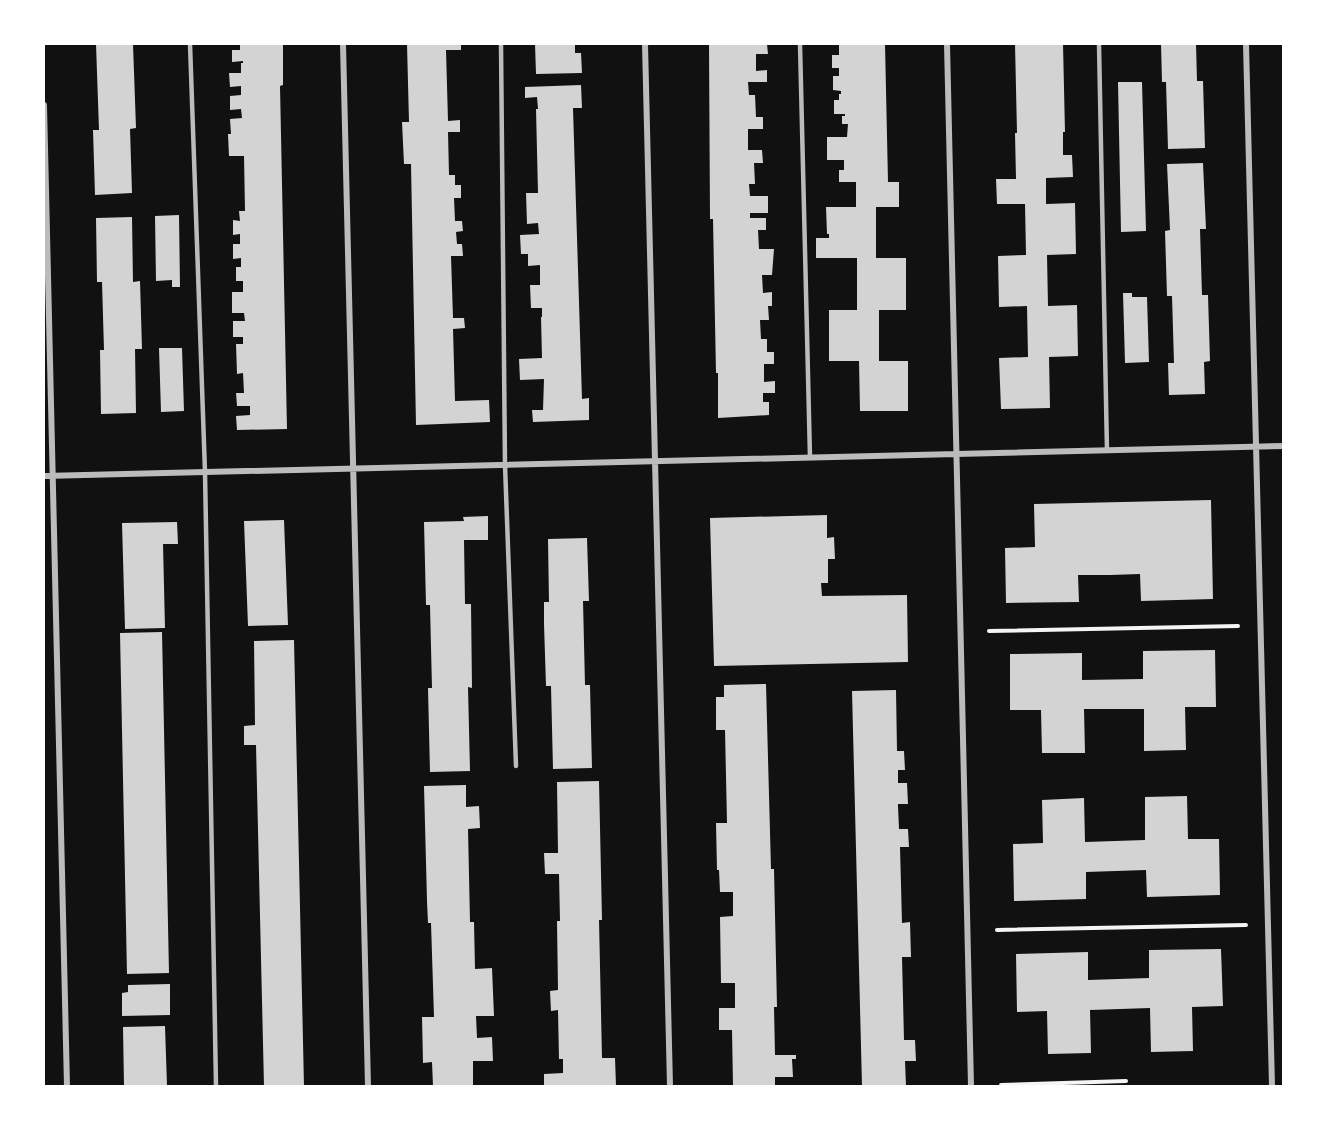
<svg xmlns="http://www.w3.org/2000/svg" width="1327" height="1130" viewBox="0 0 1327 1130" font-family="'Varela Round',sans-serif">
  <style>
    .building { fill: #d3d3d3 }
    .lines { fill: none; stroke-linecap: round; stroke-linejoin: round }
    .path { stroke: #f5f5f5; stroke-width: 4 }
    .service { stroke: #bcbcbc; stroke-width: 4.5 }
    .minor { stroke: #bcbcbc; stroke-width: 6 }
  </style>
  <rect width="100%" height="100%" fill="#111"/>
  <path class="building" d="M96 44H133L136 128 130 129 132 193 95 195 93 130H99Z
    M240 44H283V85L280 86 287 429 237 430 236 416 250 415V406H237L236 393H244L243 373 237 374 236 344H243V337H233V321H245L244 313H232V292H243V281H236V267H241V258L233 259V244H240V234L233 235V220L240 221 239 211H245L244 156H229L228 134H231L230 119 242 118 241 109 230 110V96L241 95V86L230 87 229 73H241V63H243V61L232 62V50H240Z
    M407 44H461V50H446L448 121 460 120V132H448L449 175H455V185H461V198H454L455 221H462L463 231 456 232 457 244H462L463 256H451L453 318H464L465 328 453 329 455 401 489 400 490 422 416 425 411 164H404L402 122H409Z
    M535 44H575V53H581L582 73 536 74Z
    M709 44H767L768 54H756V71L767 70V82H748L749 95H755L756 117H763V129H748V150H762L763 163H754L755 184H749L750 196H768V213H750V218H766V230H758L759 249H774L772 275H762L763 293 772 292V306H768L769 320H760L761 339H767V352H774V364H764V382L775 381V393H763V402H769V415L718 418V373H716L713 219H710Z
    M839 44H885L888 182H899V207H876V258H906V310H879V361H908V411H860L859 361H829V310H857V258H816V238H829V234H827L826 207H856V182H839V170H844V160H827V137H847L848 124H842V116H845V114H834V100H839V94H841V91L833 90V76H839V68H832V55H839Z
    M1015 44H1063L1065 132H1063V155H1072L1073 177 1046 178V204L1075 203 1076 254 1047 255 1048 306 1077 305 1078 356 1049 357 1050 408 1001 409 999 358 1028 357 1027 306 999 307 998 256 1026 255 1025 204H997L996 179H1016L1015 133H1017Z
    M1161 44H1196L1197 81H1203L1205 148 1168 149 1166 82H1162Z
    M1118 82H1142L1146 231 1121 232Z
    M581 85 582 108H573L582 399 589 398V420L533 422 532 410H543L544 379 520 380 519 359 542 358 541 317H542V308H531L530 285H540V265L528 266V254H521L520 235 539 234 538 223 527 224 526 193H538L536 109H538L537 97 525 98V87Z
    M1203 163 1206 229H1200L1202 295H1208L1210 361 1204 362 1205 394 1169 395 1168 363H1174L1172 296H1167L1165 231 1170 230 1167 164Z
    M179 215 180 287H172V280L156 281 155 216Z
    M132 217 133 282 140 281 142 349H135L136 413 101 414 100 350H104L102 282H97L96 218Z
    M1123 293H1132V297H1147L1149 362 1125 363Z
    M159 348H182L184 411 161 412Z
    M1211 500 1213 599 1141 601 1140 574 1110 575H1078L1079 602 1006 603 1005 548 1035 547 1034 504Z
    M827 515V538L834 537 835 559H828V583H821L822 596 907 595 908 662 714 666 710 518Z
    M488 516V540H464L465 604H471L472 688 468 687 470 771 430 772 428 688H432L431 647 430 605H426L424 522 464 521 463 517Z
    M284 520 288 625 248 626 244 521Z
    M177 522 178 544H163L165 628 125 629 122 523Z
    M587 538 589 601H583L585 685H590L592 768 553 769 551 686H546L544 624V602H549L548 539Z
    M162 632 169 973 127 974 120 633Z
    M294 640 304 1086H264L256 745H244V726L255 725 254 641Z
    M1215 650 1216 707H1185L1186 750 1144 751V709H1084L1085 753H1042L1041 710H1010V654L1082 653V680L1143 679V651Z
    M766 684 771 869H774L777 1007H774L775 1055H796V1059H792L793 1077H775V1086H733L732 1030H719V1008H735V983H721L720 917 733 916V892H720L719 870H717L716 823H727L725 730H716V697H724V685Z
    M896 690 897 751H904L905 770H898V783H907L908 804H898V806L899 829H908L909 847H900L902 923 910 922 911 957H902L904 1040H915L916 1061H905L906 1086H862L852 691Z
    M599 781 602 920H599L602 1058H615L616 1086H544V1074L563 1073V1059H559L558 1010 551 1011 550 991 558 990 557 921H560L559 874H545L544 853H558L557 782Z
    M466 785V807L479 806 480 828 468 829 470 922H474L475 969 492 968 494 1016H476L477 1038 492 1037 493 1061H473V1086H433L432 1062 423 1063 422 1017H434L431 923H428L427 901 424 786Z
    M1187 796 1188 839H1219L1220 895 1147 897 1146 870 1086 872V899L1014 901 1013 844 1043 843 1042 800 1084 798 1085 842 1145 840V797Z
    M1221 949 1223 1006 1192 1007 1193 1051 1151 1052 1150 1008 1090 1010 1091 1053 1048 1054 1047 1011 1017 1012 1016 954 1088 952V980L1149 978V950Z
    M170 984V1015L122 1016V993L128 992V985Z
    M165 1026 167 1086H124L123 1027Z"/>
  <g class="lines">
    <path class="path" d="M989 631 1238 626
      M997 930 1246 925
      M1001 1085 1126 1081"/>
    <path class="service" d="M190 44 205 472 216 1086
      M501 44 505 465 516 766
      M800 44 810 457
      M1099 44 1107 451"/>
    <path class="minor" d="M343 44 368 1086
      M645 44 670 1086
      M947 44 971 1086
      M1246 44 1272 1086
      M44 105 67 1086
      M44 476 1284 446"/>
  </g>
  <rect width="1327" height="1130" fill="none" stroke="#ffffff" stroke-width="90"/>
</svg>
